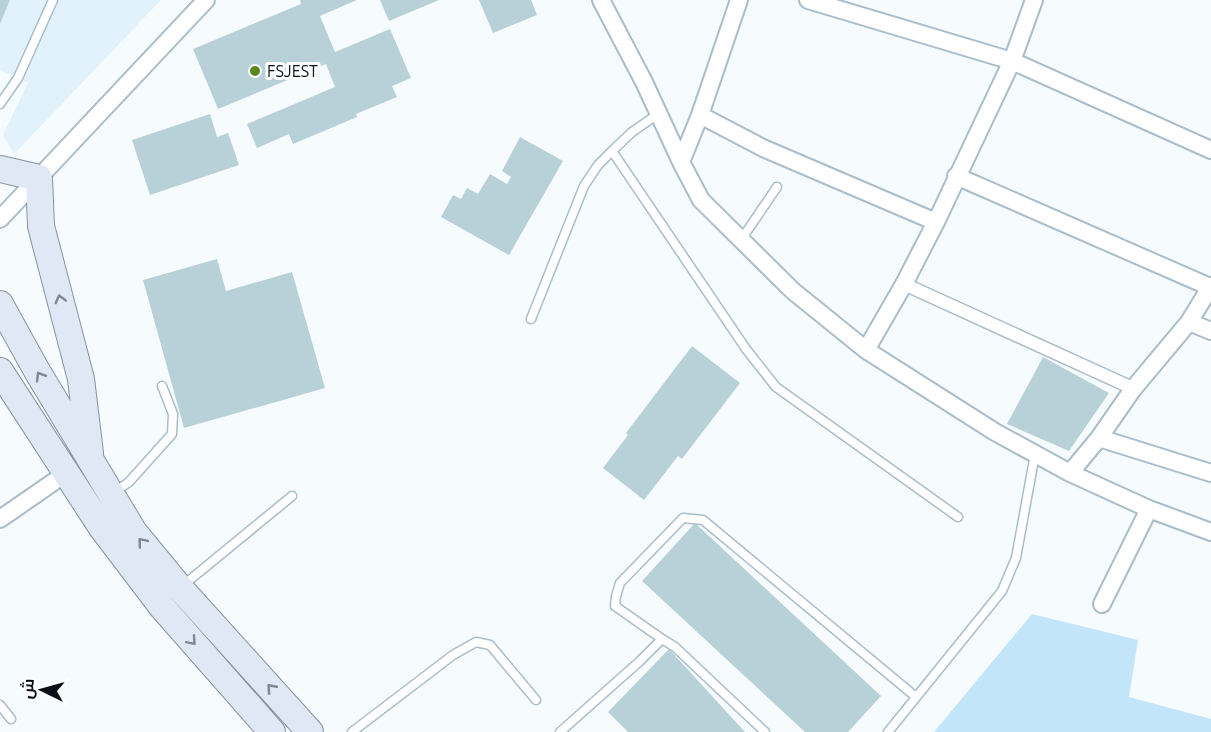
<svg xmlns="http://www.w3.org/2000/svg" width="1211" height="732" viewBox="0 0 1211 732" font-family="Ubuntu,Cairo,sans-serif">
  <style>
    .built { fill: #e1f2fd }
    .green { fill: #c2e5fa }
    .building { fill: #b8d1d8 }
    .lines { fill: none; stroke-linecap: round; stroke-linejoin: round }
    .service-casing { stroke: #a9bdca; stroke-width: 11 }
    .pedestrian-casing { stroke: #a9bdca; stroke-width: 15 }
    .minor-casing { stroke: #a9bdca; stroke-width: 20 }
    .primary-casing { stroke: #8693a1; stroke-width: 28 }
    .service { stroke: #fff; stroke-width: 8 }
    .pedestrian { stroke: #fff; stroke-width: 12 }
    .minor { stroke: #fff; stroke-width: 16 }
    .primary { stroke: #dfe8f4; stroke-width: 26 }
    .oneway { stroke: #7f8790 }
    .poi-dot { fill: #5a881a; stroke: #fff; stroke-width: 2 }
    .labels { text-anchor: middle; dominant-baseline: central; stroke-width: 6; stroke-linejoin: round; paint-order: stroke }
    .poi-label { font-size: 16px; fill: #091015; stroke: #fff; text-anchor: start }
  </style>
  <rect width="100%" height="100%" fill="#f6fbfd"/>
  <path class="built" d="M0 0H161L14 154 3 135 28 83 0 70Z"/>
  <path class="green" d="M1032 614 1138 640 1129 697 1211 719V732H934Z"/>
  <path class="building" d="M0 0H10L0 24Z
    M300 0H357L320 16 335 52 390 29 411 78 392 86 397 97 356 114 357 117 293 144 289 134 257 148 247 124 335 87 326 64 218 109 193 49 301 4Z
    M380 0H439L389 21Z
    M479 0H531L537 15 493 33Z
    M210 114 217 137 228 133 239 165 150 195 132 140Z
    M520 137 563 161 509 255 441 217 453 195 461 199 467 188 478 194 490 174 507 184 511 177 502 171Z
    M217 259 226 291 292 272 325 388 184 428 143 280Z
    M692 346 740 383 682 459 678 456 644 500 603 468 628 435 626 433Z
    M1043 357 1109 393 1069 451 1007 424Z
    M695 523 881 696 848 732H805L642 581Z
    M669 649 745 732H628L608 712Z"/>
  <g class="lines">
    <g class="service-casing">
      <path id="service" d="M0 104 18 78 53 0
        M612 151 746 349 776 387 958 517
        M741 240 777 187
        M531 319 584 186 598 165 612 151 632 132 658 114
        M113 493 129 482 172 434 173 414 162 386
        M181 587 292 496
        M662 639 615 606 616 596 620 583 683 518 703 520 916 697
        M0 705 11 719
        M352 732 453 655 476 642 490 645 536 700
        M560 732 640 661 662 639 675 647 765 732
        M888 732 1002 591 1016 558 1035 454"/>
    </g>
    <g class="pedestrian-casing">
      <path id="pedestrian" d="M904 284 1128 386"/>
    </g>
    <g class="minor-casing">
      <path id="minor" d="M601 0 644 82 681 162 701 200 793 291 866 350 995 432 1070 473 1149 509 1211 532
        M808 0 1012 61 1211 150
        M700 115 763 148 936 222
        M681 162 700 115 739 0
        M956 176 1210 287
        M0 219 206 0
        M1189 322 1211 331
        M866 350 904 284 936 222 1012 61 1034 0
        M1099 438 1211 473
        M1070 473 1099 438 1133 389 1189 322 1211 286
        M0 519 65 474
        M1102 604 1149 509"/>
    </g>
    <g class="primary-casing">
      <path id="primary" d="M0 169 39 178 41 226 81 379 90 453
        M0 304 37 371 134 532 180 588 310 732
        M0 371 102 528 162 607 272 732"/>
    </g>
    <use href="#service" class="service"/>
    <use href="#pedestrian" class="pedestrian"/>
    <use href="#minor" class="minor"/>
    <use href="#primary" class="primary"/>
  </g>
  <defs><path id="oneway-chevron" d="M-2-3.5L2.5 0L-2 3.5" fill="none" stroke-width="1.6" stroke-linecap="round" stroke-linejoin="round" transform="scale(1.5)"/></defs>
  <g class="oneway">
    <use href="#oneway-chevron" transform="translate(60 299) rotate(-105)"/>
    <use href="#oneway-chevron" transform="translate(40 376) rotate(-121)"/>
    <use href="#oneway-chevron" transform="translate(142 542) rotate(-130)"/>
    <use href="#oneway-chevron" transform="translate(192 641) rotate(49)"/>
    <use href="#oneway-chevron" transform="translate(271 688) rotate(-132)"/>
  </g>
  <circle class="poi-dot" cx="255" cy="71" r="6"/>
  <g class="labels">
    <g class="poi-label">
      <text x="267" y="71">FSJEST</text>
    </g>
  </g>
  <g transform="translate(42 690) rotate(275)" stroke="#ffffff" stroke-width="4.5" paint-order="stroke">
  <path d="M0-4.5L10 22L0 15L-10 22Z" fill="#091015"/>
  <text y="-9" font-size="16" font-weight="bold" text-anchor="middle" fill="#091015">ش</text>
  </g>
</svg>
